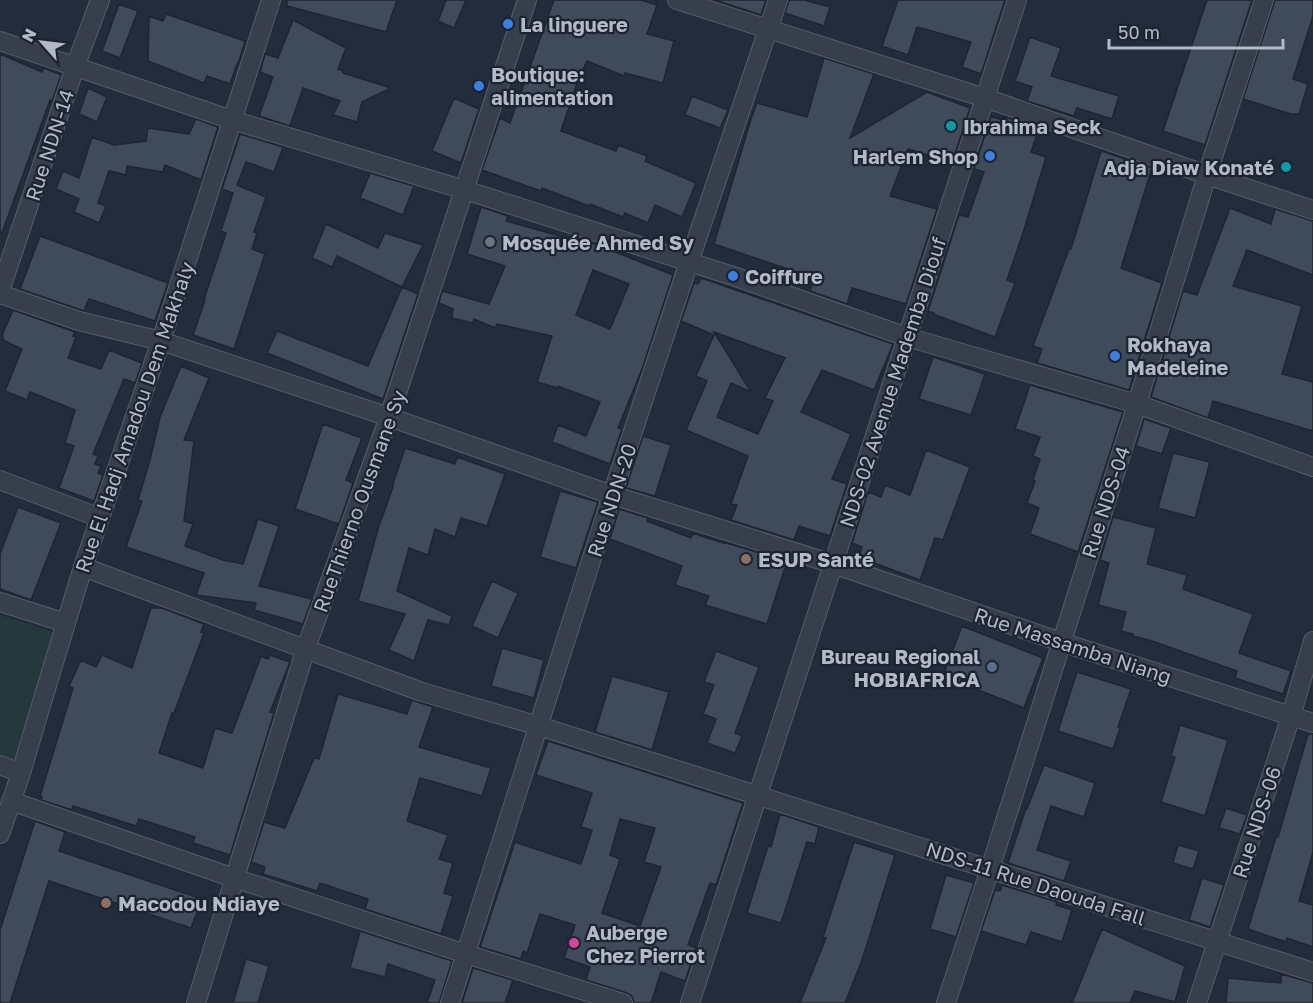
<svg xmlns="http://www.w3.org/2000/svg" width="1313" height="1003" viewBox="0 0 1313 1003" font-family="'Golos Text',sans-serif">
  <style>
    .green { fill: #25393d }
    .building { fill: #3f4a5b; stroke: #1e2533; stroke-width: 1.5; fill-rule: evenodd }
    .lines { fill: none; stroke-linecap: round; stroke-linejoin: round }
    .minor-casing { stroke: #555c6a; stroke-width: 20 }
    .minor { stroke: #373e4c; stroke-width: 18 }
    .shop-dot { fill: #3f7fe0; stroke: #1c2331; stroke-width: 2 }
    .culture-dot { fill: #0f9aa8; stroke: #1c2331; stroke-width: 2 }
    .worship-dot { fill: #6b7280; stroke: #1c2331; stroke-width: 2 }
    .education-dot { fill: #8d6e63; stroke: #1c2331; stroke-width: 2 }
    .service-dot { fill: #5c6f8a; stroke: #1c2331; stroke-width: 2 }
    .hotel-dot { fill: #d1479c; stroke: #1c2331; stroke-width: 2 }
    .labels { text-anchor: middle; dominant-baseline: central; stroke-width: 4.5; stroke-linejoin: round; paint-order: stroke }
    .poi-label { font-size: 20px; font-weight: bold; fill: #b2b9c7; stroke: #1c2331; text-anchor: start }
    .street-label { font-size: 20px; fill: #b2b9c7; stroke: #1c2331 }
  </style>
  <rect width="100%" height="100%" fill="#232c3c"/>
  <path class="green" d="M0 615 59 634 20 762 0 754Z"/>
  <path class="building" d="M287 0H397L386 32 287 6Z
    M446 0H466L454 28 438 21Z
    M554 0H641L657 5 647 34 674 41 663 83 625 73 624 76 587 61 578 80 561 131 616 151 618 145 647 156 645 161 696 183 682 217 655 205 648 223 625 213 623 217 590 204 589 206 542 188 541 191 482 170 500 118 510 123Z
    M715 0H766L761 15Z
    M789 0H804L830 7 824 26 785 13Z
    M898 0H1005L981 74 962 67 971 42 917 27 908 55 882 46Z
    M1207 0H1252L1205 145 1163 131Z
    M1275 0H1313V16L1293 79 1308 84 1299 114H1291L1243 99Z
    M119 4 138 11 120 58 102 51Z
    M166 14 245 41 238 64H237L230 84 207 76 204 83 148 61 149 16 163 21Z
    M293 20 346 48 338 69 343 71V73L391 88 362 102 357 122 333 115 340 101 303 88 290 126 259 116 273 77 260 72 265 54 278 58Z
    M1030 37 1061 48 1051 76 1119 96 1112 119 1077 108 1074 116 1027 101 1032 87 1015 81Z
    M0 54 42 72 44 68 61 75 52 101 50 100 2 233 0 232Z
    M824 58 874 74 850 138 927 92 970 108 952 163 908 149 890 196 937 209 906 304 852 288 847 304 810 291 814 278 714 244 751 119 757 103 807 117Z
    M88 88 107 97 97 122 79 114Z
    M692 96 728 110 720 128 685 115Z
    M454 98 479 109 461 163 432 151Z
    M991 116 1002 120 1003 116 1039 129 1031 152 1046 157 1023 233 1007 280 1015 283 995 337 933 314 934 313 928 311 959 215 968 217 984 172 974 169Z
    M196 119 218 127 201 180 165 165 163 172 127 166 126 175 109 171 98 203 106 206 99 223 74 212 79 199 56 189 63 171 79 178 92 137 114 145 146 141 148 128 189 134Z
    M240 134 283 147 274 172 246 162 237 185 266 197 254 232 257 233 252 249 265 254 234 349 193 335 205 300 204 299 226 233 221 231 233 193 222 189Z
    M1101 151 1152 168 1121 268 1162 283 1129 390 1037 363 1042 349 1033 346 1069 249H1071Z
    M370 173 414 186 403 215 360 198Z
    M481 207 508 216 506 221 581 242 582 239 590 242 673 275 642 369 618 428 622 429 610 464 552 442 558 425 586 436 600 402 558 386V388L537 382 552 336 497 324 495 328 474 319 473 323 452 318 453 309 439 303 442 291 489 304 505 266 467 254ZM593 270 629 284 610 329 576 315Z
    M1230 208 1271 224 1275 209 1313 221V275L1247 250 1233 286 1302 306 1282 374 1313 382V431L1213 401 1208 418 1151 397 1183 291 1197 295Z
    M326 224 378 248 385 233 423 245 402 287 337 256 332 267 312 258Z
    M40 236 168 283 155 321 89 299 84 311 20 289Z
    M701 278 893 344 874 390 822 370 801 412 851 434 832 479 847 484 830 536 799 526 794 540 731 520 737 505 731 504 748 456 686 430 707 381 696 376 714 335 681 321 694 283 698 284ZM714 332 785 358 765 398 773 401 758 434 717 417 731 383 751 392Z
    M402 287 418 294 383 399 267 353 277 331 368 366Z
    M13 310 75 332 73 336 76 337 68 358 101 369 109 350 142 363 135 383 124 379 93 454 98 456 95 464 101 466 98 473 103 475 94 501 59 488 74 446 65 443 75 410 30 392 27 400 5 391 22 349 3 340V333Z
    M933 357 985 374 971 415 919 399Z
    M181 366 209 378 184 440 194 441 184 521 193 524 185 546 223 560 243 564 258 519 279 526 259 586 312 599 303 624 254 610 256 603 196 595 204 573 126 547 142 501 138 500 150 460 160 417Z
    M1030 385 1123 412 1078 552 1030 534 1039 508 1027 503 1035 481 1033 480 1040 459 1033 456 1040 437 1015 429Z
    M1144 419 1171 428 1162 454 1136 446Z
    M323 424 362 438 346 480 353 483 339 524 295 509Z
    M643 436 671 445 655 496 626 488Z
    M405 448 455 464 457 457 505 474 487 526 461 518 455 537 435 529 428 555 409 548 397 591 452 616 449 625 428 620 414 661 389 650 405 614 358 601 378 529 393 487H392Z
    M926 450 970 467 943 540 935 538 920 580 858 557 862 547 852 543 868 492 881 497 885 485 910 495Z
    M1173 453 1210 462 1195 518 1158 508Z
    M560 491 598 502 576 568 540 557Z
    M18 507 61 523 31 600 0 589V554Z
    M619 509 648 518 647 521 691 538 692 533 723 543V542L787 561 767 624 705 605 709 596 675 585 682 566 610 539Z
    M1113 517 1156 528 1147 564 1187 575 1183 589 1253 614 1239 653 1291 671 1283 694 1235 678 1237 671 1152 641 1133 636V634L1121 631 1126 612 1098 605 1109 563 1100 560Z
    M492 581 518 593 498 638 472 626Z
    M151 608H162L204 624 201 632 204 633 174 713H172L159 753 203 768 215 728 232 733 261 656 268 659 270 655 290 662 270 712 274 713 230 855 193 843 195 837 139 819 136 826 73 806 72 810 41 800 42 797 40 796 73 688 69 686 81 660 96 667 102 655 132 668Z
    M962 626 1043 658 1024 708 943 676Z
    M502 648 544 660 534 698 491 686Z
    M716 651 759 667 735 733 742 736 735 753 707 743 716 719 703 714 714 685 704 682Z
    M1077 672 1131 689 1118 727 1120 728 1113 749 1058 731Z
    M612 676 669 692 652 750 595 732Z
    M338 694 407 714 412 700 433 707 419 747 491 768 482 796 420 778 407 821 448 835 439 859 453 863 444 893 453 896 441 934 365 909 368 899 320 883 317 891 263 874 265 867 251 862 264 822 285 828 314 758 319 759Z
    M1180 725 1228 740 1205 816 1161 802 1175 757 1171 756Z
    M1308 734H1313V852L1299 901 1313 905V947L1287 938 1286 942 1248 929 1276 837H1278Z
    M548 741 743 803 716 885 710 883 688 945 696 948 685 981 661 972 651 1003H634L632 996 627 993 586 980 590 967 564 958 575 925 540 914 527 953 523 951 521 959 480 947 515 842 581 864 592 830 581 827 592 793 536 775ZM620 819 655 828 644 862 661 867 640 926 602 913 620 859 610 855Z
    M1044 765 1095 783 1084 817 1051 806 1037 850 1071 861 1064 881 1008 863 1026 808 1027 809Z
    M1226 808 1247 815 1240 834 1219 828Z
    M780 814 819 827 815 844 807 842 781 923 747 913 768 846 771 847Z
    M35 821 65 832 59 851 202 899 191 928 49 881 10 1003H0V930Z
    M854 842 895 855 862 960 845 1003H800L826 938 823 937Z
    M1178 845 1199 851 1193 869 1173 863Z
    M946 875 974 883 956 937 930 929Z
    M1202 878 1224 885 1210 927 1189 920Z
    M1002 885 1057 902 1056 905 1072 910 1062 942 1031 932 1026 945 981 931 995 890 1000 891Z
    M1102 929 1185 966 1175 1002 1135 991 1130 1003H1072Z
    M360 931 452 961 439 1003H427L435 980 388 964 385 977 350 968Z
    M246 959 269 966 258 1003H233Z
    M473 968 513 980 505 1003H462Z
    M1281 974 1313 983V1003H1226L1228 978 1281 983Z"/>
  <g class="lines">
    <g class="minor-casing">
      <path id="minor" d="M677 0 985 98 1207 175 1313 210
        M0 41 232 120 465 190 733 276 907 337 1137 404 1313 467
        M0 291 75 67 100 0
        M0 294 79 321 161 341 389 417 612 495 833 564 1061 642 1313 723
        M0 480 100 518
        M83 567 422 692 539 726 1313 972
        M0 602 66 623
        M0 765 21 773
        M11 801 234 878 466 954 623 1003
        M0 834 21 773 42 702 83 567 161 341 271 0
        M196 1003 306 648 389 417 527 0
        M450 1003 612 495 689 262 778 0
        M690 1003 1017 0
        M946 1003 990 869 1137 404 1207 175 1264 0
        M1197 1003 1291 716 1313 641"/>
    </g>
    <use href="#minor" class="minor"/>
  </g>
  <g class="shop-dot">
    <circle cx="508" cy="24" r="6"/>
    <circle cx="479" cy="86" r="6"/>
    <circle cx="990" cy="156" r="6"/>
    <circle cx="733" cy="276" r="6"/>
    <circle cx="1115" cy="356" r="6"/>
  </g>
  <g class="culture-dot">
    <circle cx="951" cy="126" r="6"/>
    <circle cx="1286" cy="167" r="6"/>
  </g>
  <circle class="worship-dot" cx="490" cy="242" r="6"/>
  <g class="education-dot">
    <circle cx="746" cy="559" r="6"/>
    <circle cx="106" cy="903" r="6"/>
  </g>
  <circle class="service-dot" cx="992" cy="667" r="6"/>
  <circle class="hotel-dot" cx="574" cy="943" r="6"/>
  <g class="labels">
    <g class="poi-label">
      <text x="520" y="24">La linguere</text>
      <text x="491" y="74">Boutique:<tspan x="491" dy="23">alimentation</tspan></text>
      <text x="963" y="126">Ibrahima Seck</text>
      <text x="978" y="156" text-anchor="end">Harlem Shop</text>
      <text x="1274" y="167" text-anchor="end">Adja Diaw Konaté</text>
      <text x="502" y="242">Mosquée Ahmed Sy</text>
      <text x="745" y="276">Coiffure</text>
      <text x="1127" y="344">Rokhaya<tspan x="1127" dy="23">Madeleine</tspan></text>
      <text x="758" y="559">ESUP Santé</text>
      <text x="980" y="656" text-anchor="end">Bureau Regional<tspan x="980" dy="23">HOBIAFRICA</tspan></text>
      <text x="118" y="903">Macodou Ndiaye</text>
      <text x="586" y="932">Auberge<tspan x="586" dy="23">Chez Pierrot</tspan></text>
    </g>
    <g class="street-label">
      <text transform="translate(49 145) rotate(-72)">Rue NDN-14</text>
      <text transform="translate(892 382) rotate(-72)">NDS-02 Avenue Mademba Diouf</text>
      <text transform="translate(134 417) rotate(-71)">Rue El Hadj Amadou Dem Makhaly</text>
      <text transform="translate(611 500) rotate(-72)">Rue NDN-20</text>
      <text transform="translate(359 501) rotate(-70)">RueThierno Ousmane Sy</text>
      <text transform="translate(1105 502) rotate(-72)">Rue NDS-04</text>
      <text transform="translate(1073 645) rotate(18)">Rue Massamba Niang</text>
      <text transform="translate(1256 822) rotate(-72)">Rue NDS-06</text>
      <text transform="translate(1036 883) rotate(18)">NDS-11 Rue Daouda Fall</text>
    </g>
  </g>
  <g transform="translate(42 42) rotate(298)" stroke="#1c2331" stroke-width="4.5" paint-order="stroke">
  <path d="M0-4.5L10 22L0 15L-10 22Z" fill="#b2b9c7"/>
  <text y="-9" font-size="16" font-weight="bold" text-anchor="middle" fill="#b2b9c7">N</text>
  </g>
  <path d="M1109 39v9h174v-9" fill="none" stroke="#b2b9c7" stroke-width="3"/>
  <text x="1118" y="39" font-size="18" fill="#b2b9c7" stroke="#1c2331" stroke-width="4.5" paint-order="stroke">50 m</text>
</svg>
